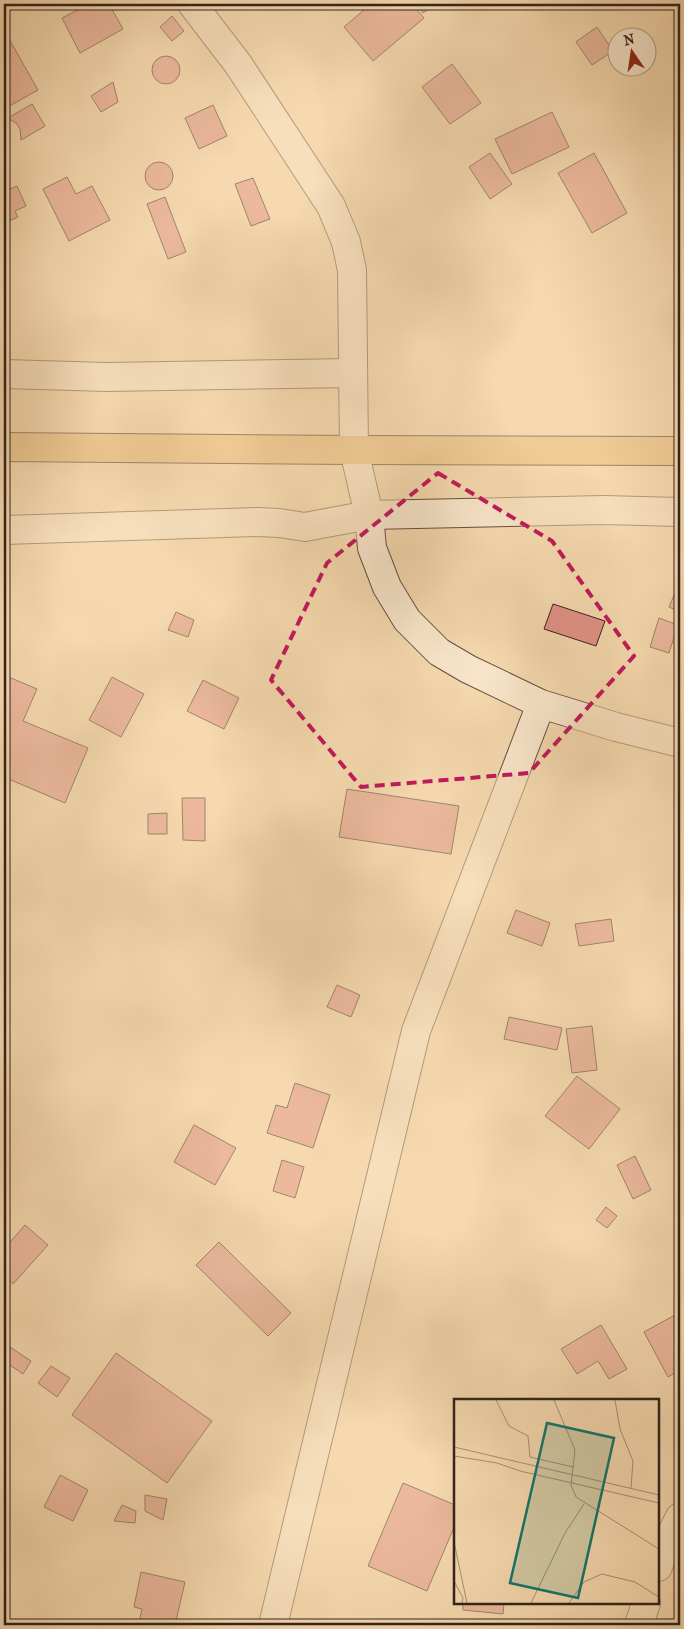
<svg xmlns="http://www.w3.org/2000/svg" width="684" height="1629" viewBox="0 0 684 1629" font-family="'IM FELL French Canon',serif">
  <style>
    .building { fill: #e19287; stroke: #32231c }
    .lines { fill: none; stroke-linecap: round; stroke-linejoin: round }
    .minor-casing { stroke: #635041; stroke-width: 30 }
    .major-casing { stroke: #32231c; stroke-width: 30 }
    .minor { stroke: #f9e6cb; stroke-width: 28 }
    .major { stroke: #ebbc78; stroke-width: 28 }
    .marked { fill: none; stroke: #c2185b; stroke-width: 4; stroke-dasharray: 10 6; stroke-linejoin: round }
    .inset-road { fill: none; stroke: #a89074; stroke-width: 1 }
    .view { fill: #0f766e; fill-opacity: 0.15; stroke: #0f766e; stroke-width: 2.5 }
    .inset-edge { fill: none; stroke: #32231c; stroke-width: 2.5 }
  </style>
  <rect width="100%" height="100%" fill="#f6d9af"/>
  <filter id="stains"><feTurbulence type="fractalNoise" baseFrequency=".004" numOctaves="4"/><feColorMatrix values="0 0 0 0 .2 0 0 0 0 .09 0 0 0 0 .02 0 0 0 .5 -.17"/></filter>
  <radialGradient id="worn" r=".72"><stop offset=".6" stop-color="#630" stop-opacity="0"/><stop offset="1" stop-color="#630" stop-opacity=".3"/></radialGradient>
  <path class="building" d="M89 4H109L123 29 80 53 62 18Z
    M371 4H412L424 18 373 61 344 27Z
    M417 4H437L423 13Z
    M172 16 184 31 172 41 160 27Z
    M597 27 613 51 592 65 576 42Z
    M8 37 38 90 4 109V39Z
    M152 70a14 14 0 1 1 28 0a14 14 0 1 1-28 0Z
    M452 64 481 103 450 124 422 87Z
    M113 82 118 102 101 112 91 96Z
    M32 104 45 126 21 140 20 129 17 124 8 118Z
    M213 105 227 136 199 149 185 118Z
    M552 112 569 147 512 174 495 139Z
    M490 153 512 184 490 199 469 167Z
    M594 153 627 213 592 233 558 173Z
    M145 176a14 14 0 1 1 28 0a14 14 0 1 1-28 0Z
    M67 177 76 194 92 186 110 220 69 241 43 189Z
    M253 178 270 219 251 226 235 184Z
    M17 186 26 206 15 211 18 217 4 223V192Z
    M165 197 186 252 168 259 147 204Z
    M680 581V612L669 607Z
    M553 604 605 621 596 646 544 629Z
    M176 612 194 620 188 637 168 630Z
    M659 618 678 625 669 653 650 647Z
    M4 675 37 689 23 721 88 748 65 803 4 777Z
    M112 677 144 694 121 737 89 720Z
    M203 680 239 698 224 729 187 711Z
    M347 789 459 806 451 854 339 837Z
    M182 798H205V841L183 840Z
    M167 813V834H148V814Z
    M516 910 550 923 542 946 507 933Z
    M611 919 614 941 579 946 575 924Z
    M337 985 360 995 351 1017 327 1007Z
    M509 1017 562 1028 557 1050 504 1039Z
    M592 1026 597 1070 572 1073 566 1029Z
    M577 1076 620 1109 589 1149 545 1116Z
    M295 1083 330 1095 313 1148 267 1133 276 1105 287 1108Z
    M194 1125 236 1148 215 1185 174 1162Z
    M635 1156 651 1190 633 1199 617 1165Z
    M282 1160 304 1167 295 1198 273 1191Z
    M606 1207 617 1216 607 1228 596 1220Z
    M25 1225 48 1245 13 1284 4 1276V1249Z
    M219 1242 291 1313 268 1336 196 1265Z
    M675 1315 680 1325V1370L668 1377 644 1332Z
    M601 1325 627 1369 609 1379 598 1361 577 1374 561 1349Z
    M4 1343 31 1361 23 1374 4 1361Z
    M116 1353 212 1421 167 1483 72 1415Z
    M51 1366 70 1378 57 1397 38 1383Z
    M60 1475 88 1490 73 1521 44 1507Z
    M403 1483 455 1505V1525L427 1591 368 1566Z
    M145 1495 167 1499 163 1520 145 1511Z
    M122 1505 136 1511 135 1523 114 1521Z
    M141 1572 185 1582 175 1625H154L139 1622 142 1609 134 1607Z
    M463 1603H504L503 1614 463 1610Z"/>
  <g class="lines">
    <g class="minor-casing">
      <path id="minor" d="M192 4 238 64 331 206 346 242 352 270 354 450 369 515 372 548 387 587 407 620 439 652 468 669 541 704 616 727 680 743
        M4 374 107 377 353 373
        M4 530 258 522 279 523 305 527 369 515 604 510 680 512
        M658 1567 664 1548 680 1517
        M273 1625 416 1031 541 704
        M639 1625 646 1603"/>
    </g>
    <g class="major-casing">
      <path id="major" d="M4 447 354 450 680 451"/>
    </g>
    <use href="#minor" class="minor"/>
    <use href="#major" class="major"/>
  </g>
  <path d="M0 0H684V1629H0ZM438 473 552 541 634 656 529 773 361 787 271 680 327 563Z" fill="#f6d9af" fill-opacity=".55" fill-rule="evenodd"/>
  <path class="marked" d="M438 473 552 541 634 656 529 773 361 787 271 680 327 563Z"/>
  <g transform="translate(454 1399)">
    <rect width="205" height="205" fill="#f6d9af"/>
    <path class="inset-road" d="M42 1 55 27 74 37 76 58 119 68M100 1 121 51 117 86 122 98 205 150M161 1 166 30 179 62 177 89M0 48 205 96M0 57 43 64 66 72 205 104M0 143 13 204M0 182 9 199 8 204M77 204 111 134 130 105M115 204 130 183 148 175 181 183 205 198"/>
    <path class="view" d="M93 24 160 39 124 199 56 184Z"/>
    <rect width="205" height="205" class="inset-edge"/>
  </g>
  <rect width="684" height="1629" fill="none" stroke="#f6d9af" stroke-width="20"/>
  <rect x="5" y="5" width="674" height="1619" fill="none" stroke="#32231c" stroke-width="2.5"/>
  <rect x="10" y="10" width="664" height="1609" fill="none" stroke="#32231c"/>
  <g transform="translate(632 52) rotate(347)"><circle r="24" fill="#f9e6cb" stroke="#a99885"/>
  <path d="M0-4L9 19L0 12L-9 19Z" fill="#8f2418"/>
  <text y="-8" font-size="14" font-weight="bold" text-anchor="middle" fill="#32231c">N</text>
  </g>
  <rect width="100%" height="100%" filter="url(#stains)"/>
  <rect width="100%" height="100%" fill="url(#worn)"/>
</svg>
